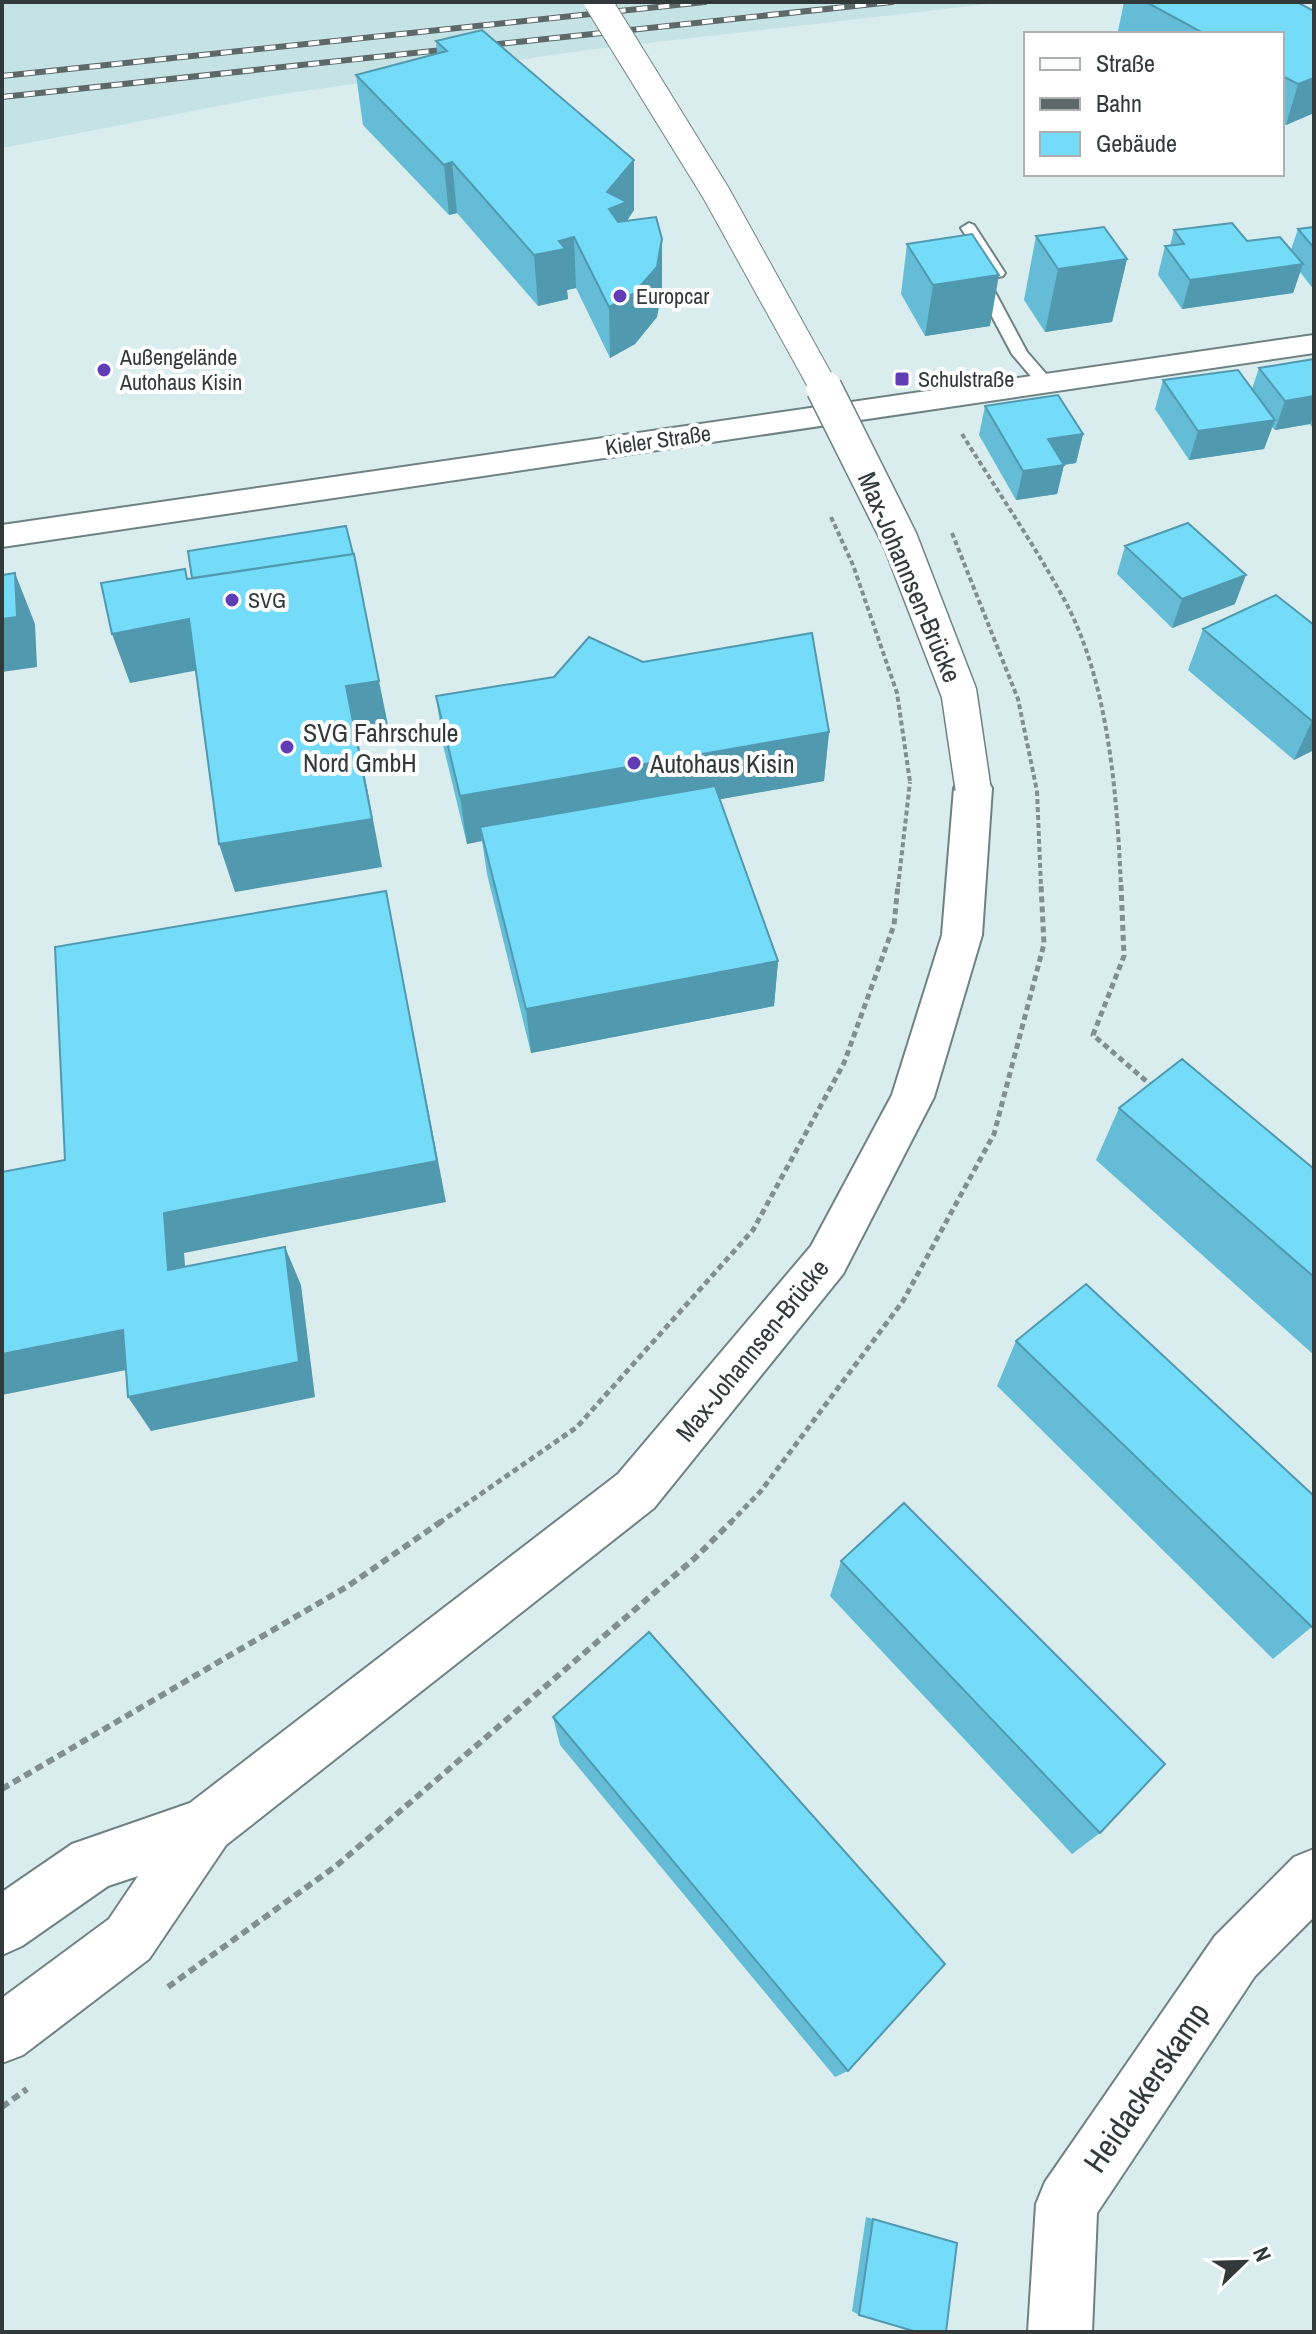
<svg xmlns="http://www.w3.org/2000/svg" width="1316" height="2334" viewBox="0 0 1316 2334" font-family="'Archivo Narrow',sans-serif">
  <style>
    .built { fill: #c5e3e5 }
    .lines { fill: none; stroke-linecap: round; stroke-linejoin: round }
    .service-casing { stroke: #6f8283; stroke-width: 4 }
    .minor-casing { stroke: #6f8283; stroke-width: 4 }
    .secondary-casing { stroke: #6f8283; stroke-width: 4 }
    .primary-casing { stroke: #6f8283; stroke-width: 4 }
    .path-far2 { stroke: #828f91; stroke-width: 4; stroke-dasharray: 5 3; stroke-linecap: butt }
    .path-far1 { stroke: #828f91; stroke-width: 5; stroke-dasharray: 6 4; stroke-linecap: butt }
    .path { stroke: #828f91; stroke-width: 6; stroke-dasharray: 8 5; stroke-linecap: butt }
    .service { fill: #fff; fill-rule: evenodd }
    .minor { fill: #fff; fill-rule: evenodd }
    .secondary { fill: #fff; fill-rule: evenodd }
    .primary { fill: #fff; fill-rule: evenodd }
    .rail-casing { stroke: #5d6869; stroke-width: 6 }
    .rail { stroke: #fff; stroke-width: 4; stroke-dasharray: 11; stroke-linecap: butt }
    .primary-bridge-far1-casing { stroke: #6f8283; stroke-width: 29; stroke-linecap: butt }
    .primary-bridge-casing { stroke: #6f8283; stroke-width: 38; stroke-linecap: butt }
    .path-bridge { stroke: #828f91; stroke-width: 4; stroke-dasharray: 5 3; stroke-linecap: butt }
    .primary-bridge-far1 { stroke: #fff; stroke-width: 27 }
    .primary-bridge { stroke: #fff; stroke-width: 35 }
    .wall { fill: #64bcd6 }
    .shaded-wall { fill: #5199ae }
    .building { fill: #74dbf9; stroke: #5199ae; stroke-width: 2 }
    .poi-dot { fill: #603db5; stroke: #fff; stroke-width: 3 }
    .labels { text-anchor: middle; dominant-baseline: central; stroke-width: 8; stroke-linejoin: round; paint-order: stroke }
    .far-poi-label { font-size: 22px; fill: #31393a; stroke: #fff; text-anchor: start }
    .far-street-label { font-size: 22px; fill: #31393a; stroke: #fff }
    .street-label { font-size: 26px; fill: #31393a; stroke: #fff }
    .poi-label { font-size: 26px; fill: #31393a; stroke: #fff; text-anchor: start }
    .near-street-label { font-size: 32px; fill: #31393a; stroke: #fff }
  </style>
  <rect width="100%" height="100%" fill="#d9edef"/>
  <path class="built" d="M2 2H1006L587 50 270 96 2 148Z"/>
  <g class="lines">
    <g class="service-casing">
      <path id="service" d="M969 223 974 225 1005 273 1003 276 988 279 1027 352 1054 383 1052 387H1040L1012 354 970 275 972 272 987 269 961 228Z"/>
    </g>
    <g class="minor-casing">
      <path id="minor" d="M1314 1849V1917L1255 1976 1097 2213 1092 2332H1028L1036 2204 1045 2182 1215 1936 1294 1857Z"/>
    </g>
    <g class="secondary-casing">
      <path id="secondary" d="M1314 335V353L2 547V525Z"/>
    </g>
    <g class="primary-casing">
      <path id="primary" d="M973 774 986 778 992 788 982 935 934 1097 843 1274 654 1508 226 1845 149 1959 23 2055 2 2063V1998L109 1919 138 1876 108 1886 22 1946 2 1955V1892L72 1844 190 1803 618 1474 811 1246 892 1095 942 935 954 788 960 778Z"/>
    </g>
    <path class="path-far2" d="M962 434C996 489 1034 544 1065 601 1109 683 1117 796 1121 887
      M1037 791 1041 887
      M898 887 910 782"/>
    <path class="path-far1" d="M1121 885 1124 956 1093 1035 1152 1086
      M439 1523 577 1427 753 1230 844 1063 894 925 898 885
      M730 1523 761 1491 903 1301 994 1134 1044 944 1041 885"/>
    <path class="path" d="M2 1789 348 1586 442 1521
      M168 1987 336 1866 695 1558 732 1521
      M2 2107 27 2089"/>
    <use href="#service" class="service"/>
    <use href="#minor" class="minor"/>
    <use href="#secondary" class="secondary"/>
    <use href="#primary" class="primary"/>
    <g class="rail-casing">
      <path id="rail" d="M2 76 705 2
        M2 97 892 2"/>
    </g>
    <use href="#rail" class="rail"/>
    <g class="primary-bridge-far1-casing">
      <path id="primary-bridge-far1" d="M598 2 716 193 825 390"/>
    </g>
    <g class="primary-bridge-casing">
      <path id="primary-bridge" d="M824 388 900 540 959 693 973 788"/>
    </g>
    <path class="path-bridge" d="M831 517 853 565 897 693 910 782
      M952 533 1018 699 1037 791"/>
    <use href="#primary-bridge-far1" class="primary-bridge-far1"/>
    <use href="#primary-bridge" class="primary-bridge"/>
  </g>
  <path class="wall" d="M1124 2H1297L1314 113 1286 125 1282 122V34H1124L1118 31Z
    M436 41 634 210 628 219V221L662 239V290L657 317 635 344 610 358 576 288 567 290 568 299 538 306 457 213 449 215 363 125 356 75 437 54Z
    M1314 227V290L1300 272 1293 293 1182 309 1158 275 1165 246H1170L1174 230 1247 241 1291 250 1298 229Z
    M1036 236 1127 259 1112 322 1045 332 1024 300Z
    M907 244 990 326 925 336 901 294Z
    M1314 359V430L1310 424 1275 430 1272 427 1264 449 1189 460 1155 409 1163 380 1252 389 1259 368Z
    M985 406 1083 434 1076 463 1064 465 1057 494 1016 500 979 435Z
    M1125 546 1235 604 1172 628 1117 574Z
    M1314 625V750L1294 760 1188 670 1203 629Z
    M643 662 829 732 824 781 720 799 778 961 774 1006 531 1053 487 874 482 841 467 844 443 745 436 696Z
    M1119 1108 1314 1169V1355L1096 1160Z
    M1016 1341 1314 1625 1273 1659 997 1386Z
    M841 1561 1100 1833 1072 1854 830 1596Z
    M553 1717 848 2071 835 2077 560 1745Z
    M866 2217 873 2219 859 2315 852 2311Z"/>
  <path class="shaded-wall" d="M1314 78V113L1286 125 1298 84Z
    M634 160V210L628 219V252L611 260 607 192Z
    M452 162 457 213 449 215 444 165Z
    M574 237 576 288 567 290 568 299 538 306 534 255 559 241Z
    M662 239V290L657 317 635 344 610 358 609 307Z
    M1127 259 1112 322 1045 332 1058 269Z
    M1303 264 1293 293 1182 309 1190 280Z
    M999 275 990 326 925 336 933 285Z
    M1314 396V414L1310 424 1275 430 1285 401Z
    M1275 420 1264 449 1189 460 1198 431Z
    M1083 434 1076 463 1041 468 1048 439Z
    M1064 465 1057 494 1016 500 1023 471Z
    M15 573 35 624 37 667 2 672V619Z
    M1246 575 1235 604 1172 628 1182 599Z
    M189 619 204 669 130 683 112 634Z
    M379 681 389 730 357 735 382 867 235 892 219 844 346 686Z
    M1314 720V750L1294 760 1312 721Z
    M829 732 824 781 484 841 480 827 482 841 467 844 460 796Z
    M386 891 446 1202 184 1253 189 1308 168 1270 164 1213Z
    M778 961 774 1006 531 1053 526 1009Z
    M285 1247 301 1285 315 1397 151 1431 128 1397Z
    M123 1330 146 1366 2 1395V1354Z"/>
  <path class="building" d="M1146 2H1297L1314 11V78L1298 84 1282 76V34H1205Z
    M482 30 634 160 607 192 627 202 609 209 618 222 656 217 662 239 659 255 657 267 634 293 609 307 574 237 559 241 565 249 534 255 452 162 444 165 356 75 447 51 436 41Z
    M1232 223 1247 241 1280 237 1303 264 1190 280 1165 246 1184 244 1174 230Z
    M1104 227 1127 259 1058 269 1036 236Z
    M1314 227V248L1298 229Z
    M972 234 999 275 933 285 907 244Z
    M1314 359V396L1285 401 1259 368Z
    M1238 370 1275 420 1198 431 1163 380Z
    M1058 395 1083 434 1048 439 1064 465 1023 471 985 406Z
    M1188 523 1246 575 1182 599 1125 546Z
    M346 526 353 554 192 578 188 551Z
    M354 554 379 681 346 686 372 819 219 844 189 619 112 634 101 583 185 569 187 579Z
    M15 573 17 617 2 619V575Z
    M1276 595 1314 625V720L1312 721 1203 629Z
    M812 633 829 732 460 796 436 696 554 677 589 637 643 662Z
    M715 786 778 961 526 1009 480 827Z
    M386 891 437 1161 164 1213 168 1270 285 1247 299 1362 128 1397 123 1330 2 1354V1172L65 1160 55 947Z
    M1182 1059 1314 1169V1277L1119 1108Z
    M1086 1284 1314 1496V1625L1312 1627 1016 1341Z
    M904 1503 1165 1764 1100 1833 841 1561Z
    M649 1632 945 1964 848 2071 553 1717Z
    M873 2219 957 2243 946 2332H917L859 2315Z"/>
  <g class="poi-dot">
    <circle cx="620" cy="296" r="8"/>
    <circle cx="104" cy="370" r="8"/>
    <rect x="894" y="371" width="16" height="16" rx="4"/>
    <circle cx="232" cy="600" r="8"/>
    <circle cx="287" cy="747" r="8"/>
    <circle cx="634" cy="763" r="8"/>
  </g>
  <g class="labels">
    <g class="far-poi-label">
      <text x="636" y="296">Europcar</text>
      <text x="120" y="357">Außengelände<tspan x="120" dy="25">Autohaus Kisin</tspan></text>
      <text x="918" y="379">Schulstraße</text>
      <text x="248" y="600">SVG</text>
    </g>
    <g class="far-street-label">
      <text transform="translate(658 440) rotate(-8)">Kieler Straße</text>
    </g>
    <g class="street-label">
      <text transform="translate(910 577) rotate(67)">Max-Johannsen-Brücke</text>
      <text transform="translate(752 1350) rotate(-51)">Max-Johannsen-Brücke</text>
    </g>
    <g class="poi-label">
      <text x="303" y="732">SVG Fahrschule<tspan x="303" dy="30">Nord GmbH</tspan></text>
      <text x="650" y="763">Autohaus Kisin</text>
    </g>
    <g class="near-street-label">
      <text transform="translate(1146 2087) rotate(-56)">Heidackerskamp</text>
    </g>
  </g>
  <rect width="1316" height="2334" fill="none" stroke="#31393a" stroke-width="8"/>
  <rect x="1024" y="32" width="260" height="144" fill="#ffffff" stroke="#adb0b0" stroke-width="2"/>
  <rect x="1040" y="58" width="40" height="12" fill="#ffffff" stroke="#adb0b0" stroke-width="2"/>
  <text x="1096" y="72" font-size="24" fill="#31393a">Straße</text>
  <rect x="1040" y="98" width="40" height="12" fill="#5d6869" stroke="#adb0b0" stroke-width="2"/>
  <text x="1096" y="112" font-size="24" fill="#31393a">Bahn</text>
  <rect x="1040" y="132" width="40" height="24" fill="#74dbf9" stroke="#adb0b0" stroke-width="2"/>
  <text x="1096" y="152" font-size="24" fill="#31393a">Gebäude</text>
  <g transform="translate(1244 2262) rotate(67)" stroke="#ffffff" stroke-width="6" paint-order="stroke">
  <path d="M0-6L14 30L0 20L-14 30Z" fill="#31393a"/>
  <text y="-12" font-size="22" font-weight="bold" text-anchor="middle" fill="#31393a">N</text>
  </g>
</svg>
